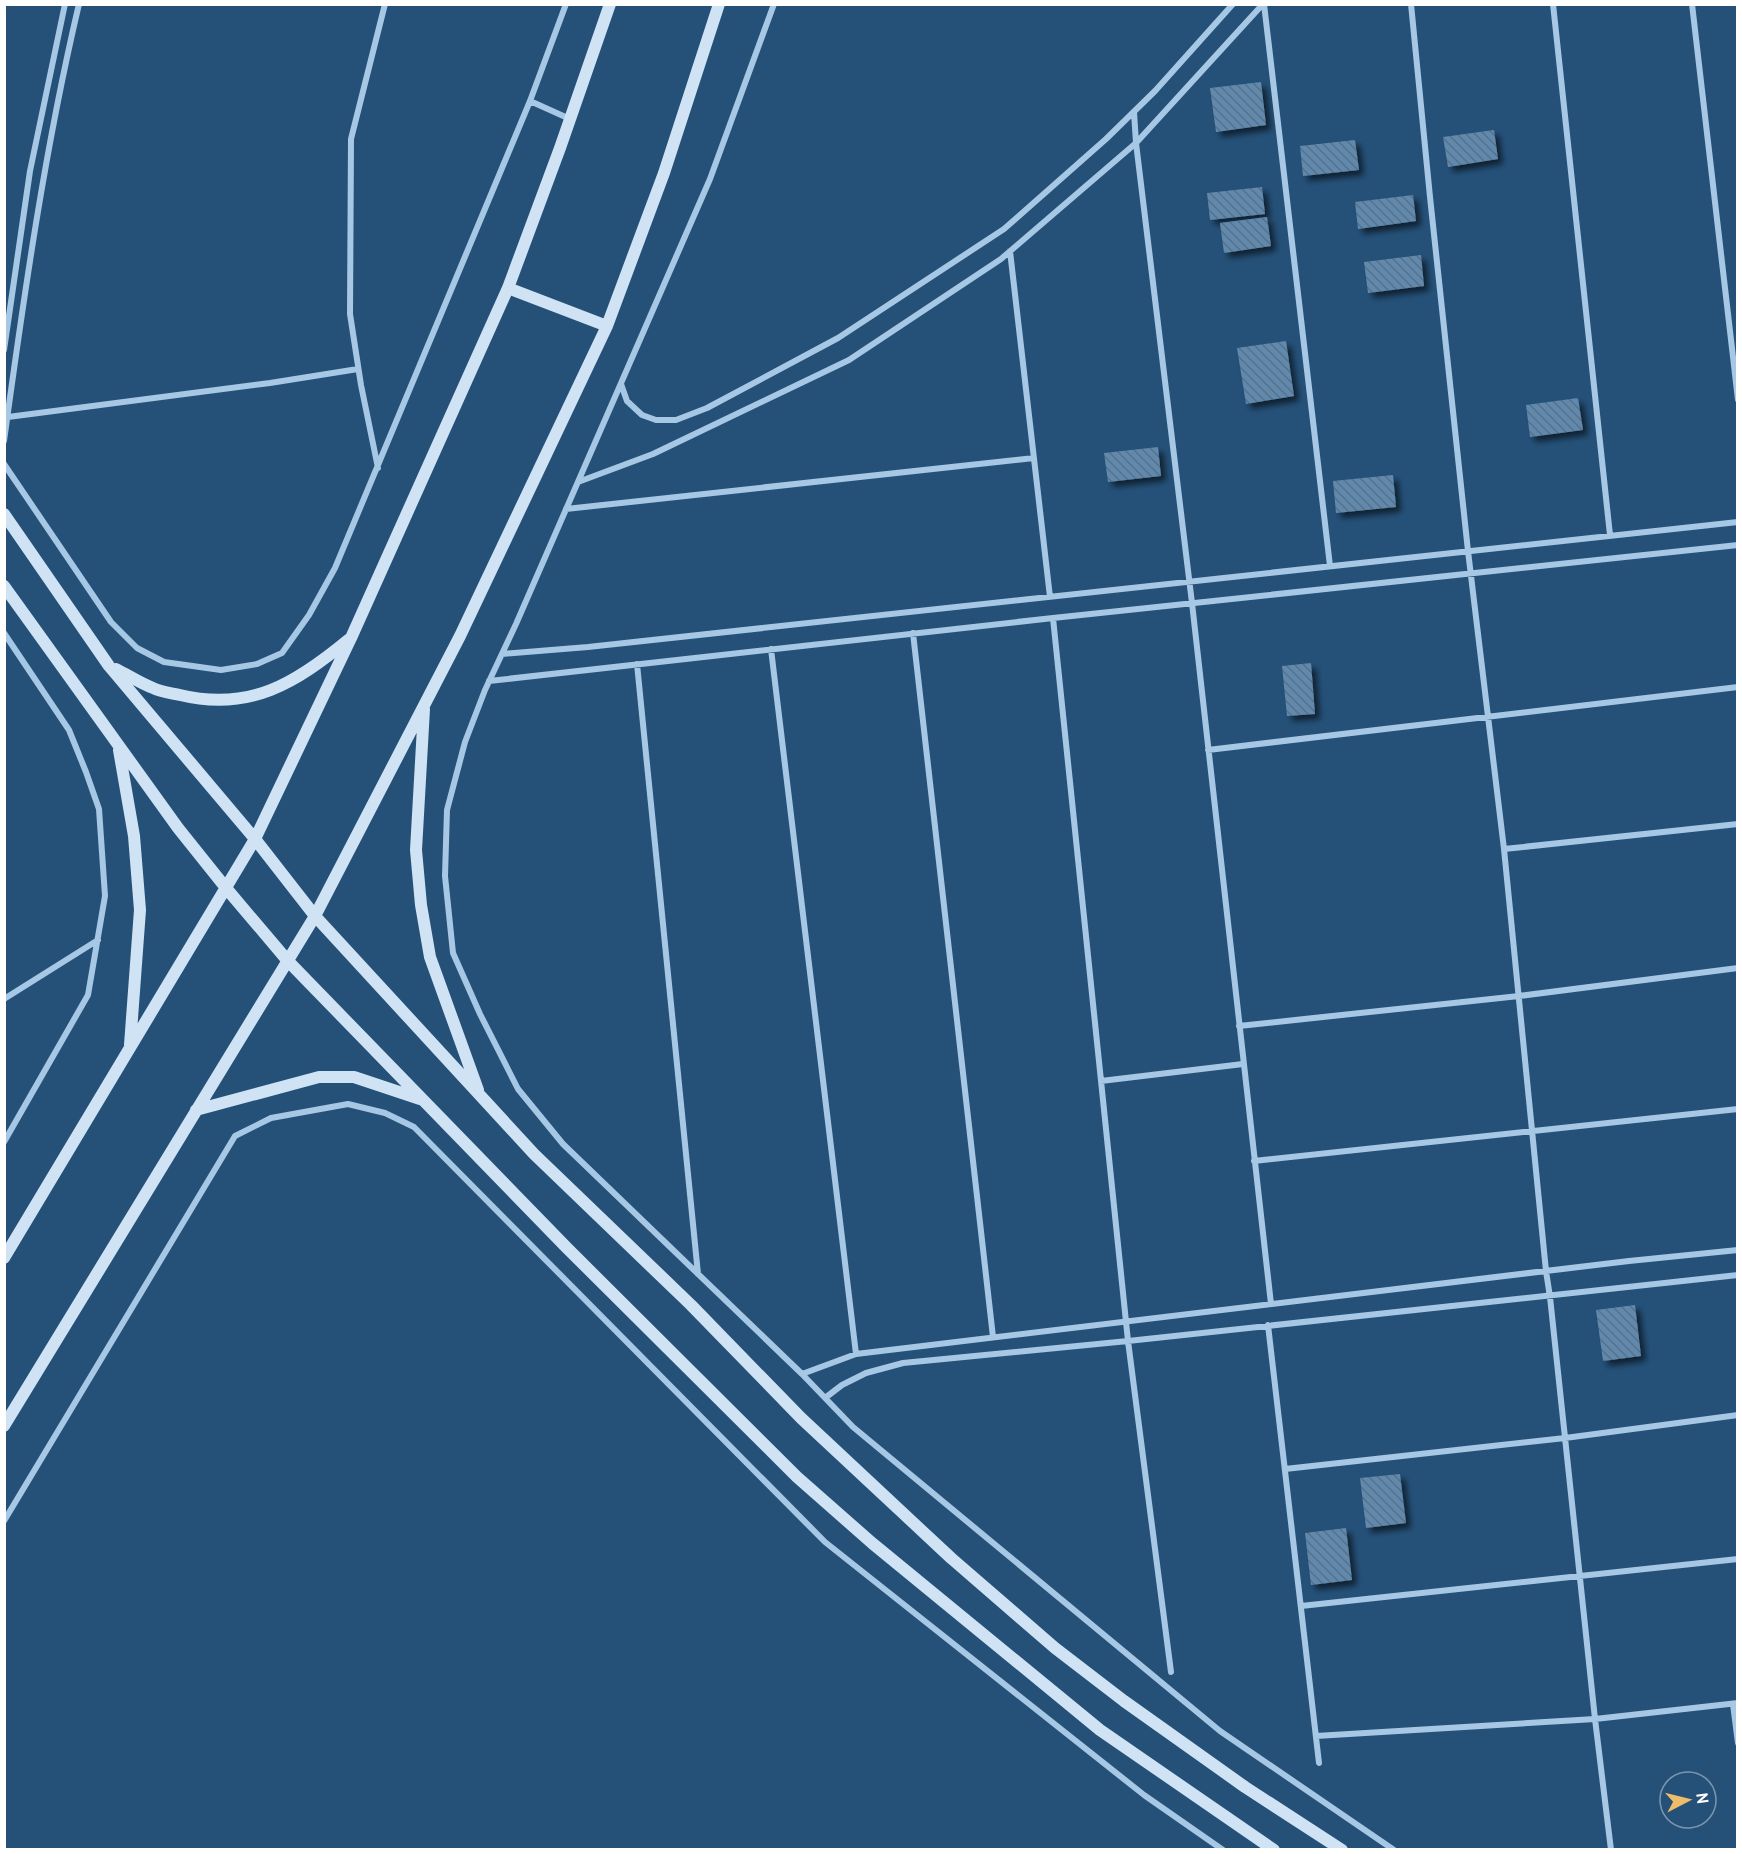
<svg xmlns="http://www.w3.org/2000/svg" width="1742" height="1854" viewBox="0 0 1742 1854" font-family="'PT Sans',sans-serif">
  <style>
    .building { fill: url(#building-back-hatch); filter: url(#shadow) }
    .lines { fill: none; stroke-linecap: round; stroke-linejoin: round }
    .street { stroke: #a7c8e4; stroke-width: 6 }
    .secondary { stroke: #d0e3f4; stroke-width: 12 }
  </style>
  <defs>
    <pattern id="building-back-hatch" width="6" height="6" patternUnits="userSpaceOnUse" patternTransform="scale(1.5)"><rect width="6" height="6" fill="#6189ad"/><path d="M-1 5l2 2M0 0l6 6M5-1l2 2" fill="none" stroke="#597186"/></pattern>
    <filter id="shadow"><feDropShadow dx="5" dy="5" stdDeviation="3" flood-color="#0009"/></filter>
  </defs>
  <rect width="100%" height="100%" fill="#255179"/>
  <path class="building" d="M1261 82 1266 125 1216 132 1210 88Z
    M1494 130 1498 159 1448 167 1443 137Z
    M1355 140 1359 170 1303 176 1300 146Z
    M1262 187 1265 214 1210 220 1207 193Z
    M1413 195 1416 221 1358 229 1355 202Z
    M1267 217 1271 246 1224 253 1220 223Z
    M1421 255 1424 286 1368 293 1364 262Z
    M1286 341 1294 396 1246 404 1237 348Z
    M1578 398 1583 430 1530 437 1526 405Z
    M1158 447 1161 476 1108 482 1104 453Z
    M1393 475 1396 507 1336 513 1333 481Z
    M1311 663 1315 714 1287 716 1282 666Z
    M1635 1305 1641 1356 1603 1361 1596 1310Z
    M1400 1474 1406 1523 1366 1528 1360 1478Z
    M1346 1528 1352 1580 1311 1585 1305 1533Z"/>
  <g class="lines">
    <path class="street" d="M774 4 710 179 516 624 485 690 465 742 447 810 445 876 453 953 480 1014 518 1089 563 1144 802 1374 853 1427 1220 1731 1394 1850
      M1264 4 1330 566
      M1411 4 1430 197 1468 551 1504 849 1546 1271 1550 1297 1595 1719 1611 1850
      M1553 4 1610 535
      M1692 4 1738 400
      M530 101 570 119
      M1134 112 1136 143 1192 603 1271 1304
      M1010 251 1050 597
      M4 350 30 171 65 4
      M621 384 627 401 642 415 656 420H676L707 408 838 338 1004 229 1106 139 1155 91 1233 4
      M8 417 270 383 358 369
      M4 441C24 295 45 148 79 4
      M4 464 111 622 137 648 164 662 221 670 257 664 282 653 309 615 335 568 530 101 566 4
      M378 468 361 385 350 314 351 139 385 4
      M578 482 653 454 849 360 1001 259 1136 143 1263 4
      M566 509 1034 458
      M1053 618 1128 1341 1171 1672
      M4 633 69 730 86 772 99 809 105 896 88 995 4 1142
      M913 633 993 1337
      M771 649 856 1354
      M502 654 588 647 1738 522
      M637 664 698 1274
      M489 681 1053 618 1738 545
      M1208 750 1738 687
      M1504 849 1738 824
      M4 999 98 940
      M1239 1026 1519 996 1738 968
      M1101 1081 1243 1064
      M1254 1161 1738 1109
      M1268 1325 1319 1763
      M802 1374 856 1354 1629 1261 1738 1250
      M825 1398 842 1385 866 1373 903 1363 1128 1341 1738 1275
      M1285 1469 1565 1438 1738 1415
      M4 1521 235 1136 271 1118 348 1104 385 1113 414 1127 825 1542 1144 1795 1223 1850
      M1301 1606 1738 1559
      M1733 1704 1738 1743
      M1316 1736 1595 1719 1738 1703"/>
    <path class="secondary" d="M508 288 607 326
      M4 514 109 666 255 839 315 916 534 1154 691 1305 801 1418 951 1558 1055 1648 1124 1701 1245 1787 1342 1850
      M4 586 178 828 226 888 287 960 567 1248 797 1477 872 1543 1100 1730 1274 1850
      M116 669C128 675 140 683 153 688 161 692 171 693 180 695 250 712 296 683 348 640
      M424 709 416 850 421 905 430 957 478 1090
      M119 750 134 836 140 910 130 1045
      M196 1110 319 1077H354L420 1099
      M4 1258 255 839 351 638 508 288 560 148 610 4
      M4 1426 315 916 460 636 607 326 664 173 719 4"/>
  </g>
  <rect width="1742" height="1854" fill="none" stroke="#ffffff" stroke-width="12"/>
  <g transform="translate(1688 1800) rotate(83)"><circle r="28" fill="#255179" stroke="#7c97af" stroke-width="1.5"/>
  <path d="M0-4.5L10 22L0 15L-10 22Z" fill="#edbd6c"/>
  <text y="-9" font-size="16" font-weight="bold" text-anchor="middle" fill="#ffffff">N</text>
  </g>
</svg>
